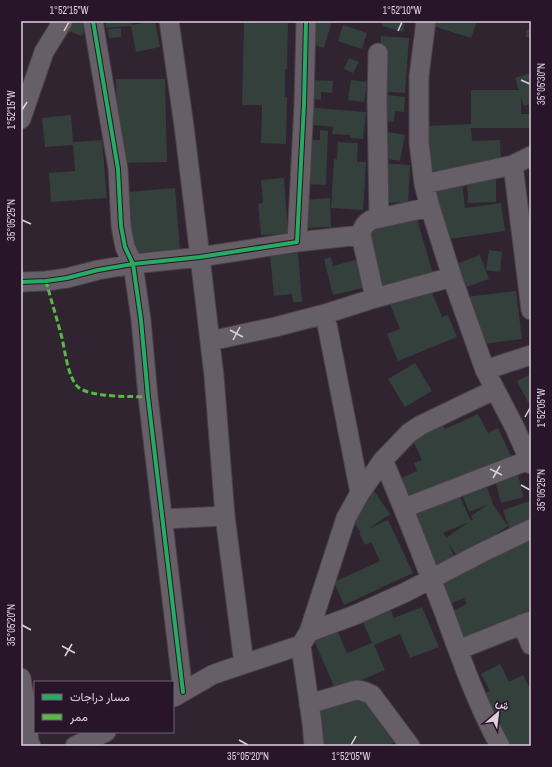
<svg xmlns="http://www.w3.org/2000/svg" width="552" height="767" viewBox="0 0 552 767" font-family="'Archivo Narrow',Vazirmatn,sans-serif">
  <style>
    .building { fill: #34403c }
    .lines { fill: none; stroke-linecap: round; stroke-linejoin: round }
    .minor-casing { stroke: #4a404a; stroke-width: 21 }
    .minor { stroke: #675f67; stroke-width: 19 }
    .quiet { stroke: #58b947; stroke-width: 3; stroke-dasharray: 6 3; stroke-linecap: butt }
    .cycleway-casing { stroke: #29152a; stroke-width: 6 }
    .cycleway { stroke: #26ab63; stroke-width: 4 }
    .ticks { fill: none; stroke: #ddd0de; stroke-width: 1.5 }
    .neatline { fill: none; stroke: #ddd0de; stroke-width: 1.5 }
    .ticks-label { font-size: 10px; text-anchor: middle; fill: #ddd0de }
  </style>
  <rect width="100%" height="100%" fill="#2f242f"/>
  <path class="building" d="M69 21H78L86 24 82 36 66 30Z
    M105 21H131L132 25 155 21 160 47 136 52 131 26 106 28Z
    M312 21H332L324 48 305 43Z
    M383 21H394L405 24 403 32 382 26Z
    M432 21H477L471 38 430 25Z
    M244 22 288 23 287 69H285V97H287L286 144 261 143 262 105H242Z
    M343 25 367 33 362 49 338 41Z
    M121 28V37L109 38 108 29Z
    M526 30H531V37H526Z
    M381 36 409 38 405 93 378 91Z
    M349 58 359 62 353 73 344 69Z
    M531 73V104L524 106 521 97V114H531V128H471L472 141 500 140 501 163 468 164V169L427 171 425 126 471 124V90H519L515 78Z
    M116 79H165L167 162 118 163Z
    M310 80 333 81 332 93 321 92V100L309 99Z
    M351 80 367 82 364 102 348 100Z
    M378 94 405 97 404 112 395 111 394 122 383 121Z
    M305 107 366 112 363 139 350 138V135L332 134 333 127 304 124Z
    M71 115 73 142 102 140 107 198 51 202 49 173 75 171 73 145 45 147 42 118Z
    M320 130 328 131 326 185 301 184 303 139 320 140Z
    M378 130 405 135 400 161 374 157Z
    M338 142 358 143 357 162H366L363 210 331 208 334 159 337 160Z
    M379 163 410 165 408 203 377 202Z
    M284 178 288 234 261 235 258 204 263 203 261 180Z
    M467 180H496V202L468 203Z
    M462 182 465 208 501 203 505 231 442 240 434 186Z
    M175 188 180 249 133 253 128 192Z
    M330 198 331 227 303 228 302 200Z
    M416 216 433 273 371 291 354 234Z
    M489 250 502 252 500 272 486 270Z
    M298 253 302 302H293L292 294 274 296 270 256Z
    M480 255 489 279 464 288 456 264Z
    M331 257 333 266 359 259 367 287 333 295 324 259Z
    M430 288 442 317 448 315 457 337 398 361 387 334 400 329 390 304Z
    M516 291 522 339 483 344 481 337 478 318 469 319 466 297Z
    M415 363 432 391 405 407 388 379Z
    M529 375 531 379V400L528 402 517 381Z
    M478 414 488 433 498 428 511 456 453 483 401 505 391 483 417 471 414 463 422 460 410 435 441 420 445 429Z
    M518 475 524 497 501 503 495 480Z
    M486 485 493 503H492L508 526 459 559 448 543 454 556 428 568 405 517 458 493 471 521 443 533 446 538 473 519 471 516 487 505 469 512 462 494Z
    M374 491 390 514 368 529 388 520 413 573 344 605 334 582 380 561 371 542 365 545 359 533H361L344 508 368 496Z
    M530 501 531 506V524L510 531 503 510Z
    M531 536V612L520 617 519 614 487 630 486 628 458 641 446 614 467 604 464 598 446 606 434 581Z
    M388 603 394 618 422 607 439 647 410 658 400 634 374 645 385 670 336 691 314 640 337 630 347 653 372 643 360 615Z
    M500 664 509 682 523 675 531 691V746H498L474 698 490 691 481 674Z
    M374 691 394 743 385 746H320L309 715Z"/>
  <g class="lines">
    <g class="minor-casing">
      <path id="minor" d="M93 21 118 169 121 226 125 247 133 264 141 320 148 397 183 692
        M169 21 184 126 200 257 214 376 225 516 244 664
        M426 21 419 76V143L424 184 430 207 452 277 485 370 515 428 531 464
        M378 53 377 101 379 217
        M21 119 44 52 63 21
        M513 165 531 310
        M424 184 513 165 531 156
        M297 242 361 235
        M21 282 46 281 67 278 98 270 133 264 200 257 297 242 304 104 306 21
        M375 298 361 235C362 228 365 223 371 220L430 207
        M325 314 360 493
        M210 341 275 327 325 314 375 298 452 277
        M485 370 531 355
        M383 460C405 510 424 561 444 612 460 656 477 704 500 746
        M404 508 529 460
        M162 519 225 516
        M522 624 531 645
        M309 632 355 615 404 593 483 552 531 529
        M458 650 531 621
        M21 678 25 702 29 742 31 746
        M174 697 212 675 223 671 301 645
        M309 704 356 690C362 690 366 692 372 695L410 746
        M75 746 106 732
        M314 746 312 723 303 661 301 645 309 632 346 518 360 493 383 460 409 433 421 425 494 390"/>
    </g>
    <use href="#minor" class="minor"/>
    <path class="quiet" d="M46 281C51 300 57 319 62 338 65 351 68 378 78 387 91 398 131 396 148 397"/>
    <g class="cycleway-casing">
      <path id="cycleway" d="M93 21 118 169 121 226 125 247 133 264 141 320 148 397 183 692
        M21 282 46 281 67 278 98 270 133 264 200 257 297 242 304 104 306 21"/>
    </g>
    <use href="#cycleway" class="cycleway"/>
  </g>
  <path class="ticks" d="M64 31 69 22M398 31 402 22M521 80 530 84M22 110 27 102M22 220 31 224M230 330 243 337M233 340 240 327M525 417 530 408M490 469 502 475M493 478 500 466M521 485 530 490M22 625 31 630M62 646 75 653M65 656 72 644M239 740 248 745M351 745 356 736"/>
  <rect width="552" height="767" fill="none" stroke="#29152a" stroke-width="44"/>
  <rect x="34" y="681" width="140" height="52" fill="#29152a" stroke="#716072"/>
  <rect x="42" y="694" width="20" height="6" fill="#26ab63" stroke="#716072"/>
  <text x="70" y="701" font-size="12" fill="#ddd0de">مسار دراجات</text>
  <rect x="42" y="714" width="20" height="6" fill="#58b947" stroke="#716072"/>
  <text x="70" y="721" font-size="12" fill="#ddd0de">ممر</text>
  <g transform="translate(498 713) rotate(28)" stroke="#29152a" stroke-width="3" paint-order="stroke">
  <path d="M0-3L7 15L0 10L-7 15Z" fill="#ddd0de"/>
  <text y="-6" font-size="11" font-weight="bold" text-anchor="middle" fill="#ddd0de">ش</text>
  </g>
  <rect x="22" y="22" width="508" height="723" class="neatline"/>
  <g class="ticks-label">
    <text x="69" y="14">1°52'15"W</text>
    <text x="402" y="14">1°52'10"W</text>
    <text transform="translate(541 84) rotate(-90)" y="4">35°05'30"N</text>
    <text transform="translate(11 110) rotate(-90)" y="4">1°52'15"W</text>
    <text transform="translate(11 220) rotate(-90)" y="4">35°05'25"N</text>
    <text transform="translate(541 408) rotate(-90)" y="4">1°52'05"W</text>
    <text transform="translate(541 490) rotate(-90)" y="4">35°05'25"N</text>
    <text transform="translate(11 625) rotate(-90)" y="4">35°05'20"N</text>
    <text x="248" y="760">35°05'20"N</text>
    <text x="351" y="760">1°52'05"W</text>
  </g>
</svg>
